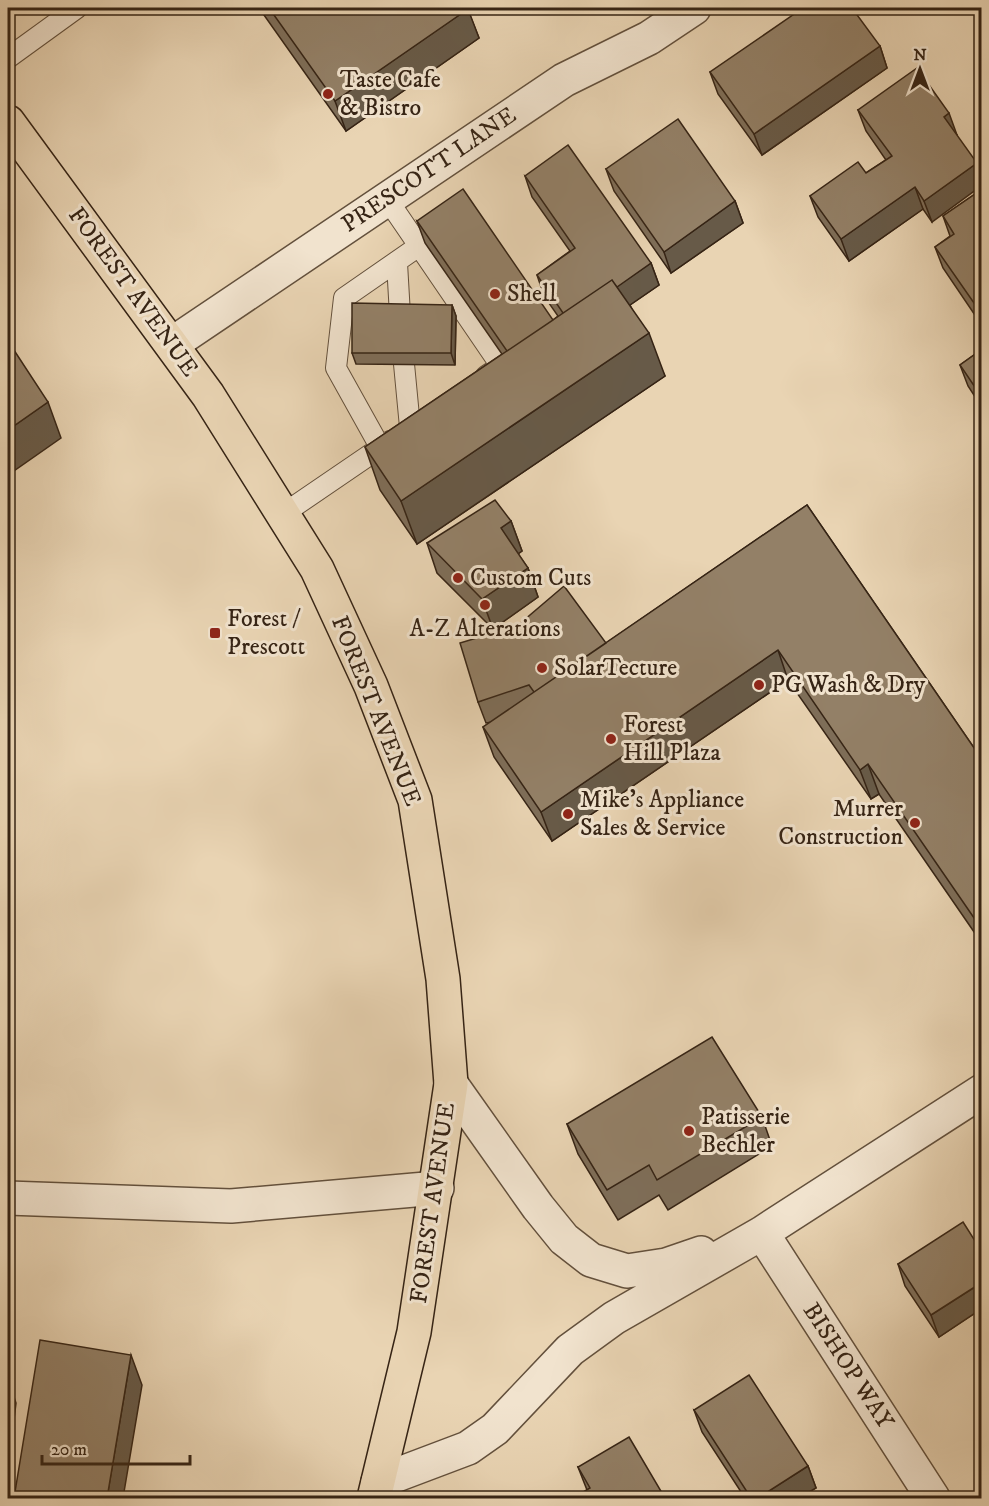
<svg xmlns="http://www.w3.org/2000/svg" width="989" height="1506" viewBox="0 0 989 1506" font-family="'IM FELL DW Pica',serif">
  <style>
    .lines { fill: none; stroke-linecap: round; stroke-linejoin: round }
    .service-casing { stroke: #63503c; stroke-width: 22 }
    .minor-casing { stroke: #63503c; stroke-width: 36 }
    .tertiary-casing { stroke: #63503c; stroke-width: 36 }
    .primary-casing { stroke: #362415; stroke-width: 36 }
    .service { stroke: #f1e3ce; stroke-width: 20 }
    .minor { stroke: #f1e3ce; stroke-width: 33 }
    .tertiary { stroke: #f1e3ce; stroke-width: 33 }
    .primary { stroke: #e9d4b3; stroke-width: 33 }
    .wall { fill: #7e6e59; stroke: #362415; stroke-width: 1.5 }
    .shaded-wall { fill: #675a48; stroke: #362415; stroke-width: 1.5 }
    .building { fill: #938067; stroke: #362415; stroke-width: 1.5 }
    .poi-dot { fill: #8f2418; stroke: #f1e3ce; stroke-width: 2 }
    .labels { text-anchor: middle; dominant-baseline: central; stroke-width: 6; stroke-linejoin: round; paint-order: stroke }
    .poi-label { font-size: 24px; fill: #362415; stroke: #f1e3ce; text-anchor: start }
    .street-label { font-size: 24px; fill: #362415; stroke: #f1e3ce }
  </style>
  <rect width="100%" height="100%" fill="#e9d4b3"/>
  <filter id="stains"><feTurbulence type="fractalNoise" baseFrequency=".00333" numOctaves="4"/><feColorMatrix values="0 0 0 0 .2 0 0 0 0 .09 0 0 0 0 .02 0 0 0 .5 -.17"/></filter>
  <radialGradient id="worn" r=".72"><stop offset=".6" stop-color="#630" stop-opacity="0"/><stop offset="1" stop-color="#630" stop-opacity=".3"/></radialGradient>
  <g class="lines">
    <g class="service-casing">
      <path id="service" d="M8 58 77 8
        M387 199 501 366 486 376
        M397 263 400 315
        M404 364 410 427
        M380 447 336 368 344 298 419 246
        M283 514 390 441"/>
    </g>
    <g class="minor-casing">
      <path id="minor" d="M451 1084 538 1207 564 1239 591 1260 627 1271 666 1265 701 1253
        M8 1198 231 1206 437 1188
        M762 1233 933 1498
        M378 1482 468 1448 495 1429 570 1350 614 1318 762 1233 982 1091"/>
    </g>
    <g class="tertiary-casing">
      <path id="tertiary" d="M172 344 564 80 649 38 694 8"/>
    </g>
    <g class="primary-casing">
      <path id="primary" d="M8 122 208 395 317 569 371 686 415 800 443 979 451 1084 414 1332 374 1498"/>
    </g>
    <use href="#service" class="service"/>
    <use href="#minor" class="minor"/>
    <use href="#tertiary" class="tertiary"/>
    <use href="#primary" class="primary"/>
  </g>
  <path class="wall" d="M259 8H467L479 38 346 131Z
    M880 46 887 68 762 155 718 94 710 72Z
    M858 110 957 135 932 222 923 209 849 261 818 217 810 196 866 173 886 160 866 131Z
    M606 169 735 201 743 223 671 273 614 191Z
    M525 176 651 263 659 285 630 305 665 376 417 544 380 490 365 447 502 354 425 243 417 221 553 320 558 316 544 296 537 275 570 251 532 197Z
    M981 190V324L943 268 935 247 950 236 943 216Z
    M452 305 456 316 455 365 356 364 352 353Z
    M981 350V406L968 386 960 365Z
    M807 505 981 758V942L879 794 871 799 788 680 552 841 494 757 483 727 492 722 486 723 478 702 606 643Z
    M511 521 522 551 518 554 528 568 538 597 493 629 437 573 427 543Z
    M762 1117 772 1146 668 1210 659 1195 618 1220 578 1154 567 1124Z
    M981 1237V1309L939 1337 905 1286 898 1264 975 1241Z
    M694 1410 808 1466 816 1488 799 1498H745L702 1432Z
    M578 1467 665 1498 587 1490Z"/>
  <path class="shaded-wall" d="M468 9 479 38 346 131 335 101Z
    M880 46 887 68 762 155 754 134Z
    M949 113 957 135 952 139 944 117Z
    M977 163 981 176V186L932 222 924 201Z
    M915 187 923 209 849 261 841 239Z
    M735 201 743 223 671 273 664 252Z
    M651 263 659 285 576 342 568 320Z
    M452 305 456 316 455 365 451 353Z
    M649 333 665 376 417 544 401 501Z
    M48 402 61 438 8 475V430Z
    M511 521 522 551 512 558 501 528Z
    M528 568 538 597 493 629 482 599Z
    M778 650 788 680 552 841 541 812Z
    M868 764 879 794 871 799 860 770Z
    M981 1283V1309L939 1337 931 1315Z
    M8 1346 9 1351 8 1365Z
    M131 1355 142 1385 123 1498H107Z
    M8 1379 16 1403 8 1468Z
    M808 1466 816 1488 799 1498H758Z"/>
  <path class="building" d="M269 8H467L468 9 335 101Z
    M803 8H852L880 46 754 134 710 72Z
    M917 68 949 113 944 117 977 163 924 201 915 187 841 239 810 196 858 162 866 173 892 156 858 110Z
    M678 119 735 201 664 252 606 169Z
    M568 145 651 263 617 287 612 280 563 313 537 275 575 248 525 176Z
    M463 189 553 320 507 351 417 221Z
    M981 190V313L935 247 954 234 943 216Z
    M612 280 649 333 401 501 365 447Z
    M352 303 452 305 451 353H352Z
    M8 341 48 402 8 430Z
    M981 350V396L960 365Z
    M495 500 511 521 501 528 528 568 482 599 427 543Z
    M807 505 981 758V928L868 764 860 770 778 650 541 812 483 727Z
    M564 586 606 643 534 692 529 685 478 702 460 643 517 626Z
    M712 1037 762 1117 657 1180 649 1165 607 1190 567 1124Z
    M963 1222 975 1241 981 1237V1283L931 1315 898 1264Z
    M40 1340 131 1355 107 1498H14Z
    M749 1375 808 1466 758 1498H751L694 1410Z
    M629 1437 665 1498H573L590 1488 578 1467Z"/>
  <g class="poi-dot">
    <circle cx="328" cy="94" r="6"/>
    <circle cx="495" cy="294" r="6"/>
    <circle cx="458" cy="578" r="6"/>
    <circle cx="485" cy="605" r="6"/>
    <rect x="209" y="627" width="12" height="12" rx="3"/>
    <circle cx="542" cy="668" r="6"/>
    <circle cx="759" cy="685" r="6"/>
    <circle cx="611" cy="739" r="6"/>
    <circle cx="568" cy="814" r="6"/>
    <circle cx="915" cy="823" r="6"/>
    <circle cx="689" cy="1131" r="6"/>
  </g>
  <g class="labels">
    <g class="poi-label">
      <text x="340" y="80">Taste Cafe<tspan x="340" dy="28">&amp; Bistro</tspan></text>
      <text x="507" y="294">Shell</text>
      <text x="470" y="578">Custom Cuts</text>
      <text x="227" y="619">Forest /<tspan x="227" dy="28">Prescott</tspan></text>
      <text x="485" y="629" text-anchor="middle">A-Z Alterations</text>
      <text x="554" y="668">SolarTecture</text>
      <text x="771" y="685">PG Wash &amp; Dry</text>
      <text x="623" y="725">Forest<tspan x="623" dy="28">Hill Plaza</tspan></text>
      <text x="580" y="800">Mike's Appliance<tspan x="580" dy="28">Sales &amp; Service</tspan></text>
      <text x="903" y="809" text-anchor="end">Murrer<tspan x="903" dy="28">Construction</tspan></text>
      <text x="701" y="1117">Patisserie<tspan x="701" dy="28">Bechler</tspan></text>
    </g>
    <g class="street-label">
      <text transform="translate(429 170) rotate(-34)">PRESCOTT LANE</text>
      <text transform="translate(133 292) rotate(54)">FOREST AVENUE</text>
      <text transform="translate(376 711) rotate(68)">FOREST AVENUE</text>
      <text transform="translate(433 1203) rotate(-82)">FOREST AVENUE</text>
      <text transform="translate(848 1366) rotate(57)">BISHOP WAY</text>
    </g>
  </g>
  <rect width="989" height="1506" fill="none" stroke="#e9d4b3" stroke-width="30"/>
  <rect x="9" y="9" width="971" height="1488" fill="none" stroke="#362415" stroke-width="3"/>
  <rect x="15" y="15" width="959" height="1476" fill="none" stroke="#362415" stroke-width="1.5"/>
  <g transform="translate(920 69)" stroke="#f1e3ce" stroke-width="4.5" paint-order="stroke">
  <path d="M0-4.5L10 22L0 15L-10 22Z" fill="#362415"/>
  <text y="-9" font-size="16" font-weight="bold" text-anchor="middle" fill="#362415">N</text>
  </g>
  <path d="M42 1455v9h148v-9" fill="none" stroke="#362415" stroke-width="3"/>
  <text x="51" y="1455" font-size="18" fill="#362415" stroke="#f1e3ce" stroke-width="4.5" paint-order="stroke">20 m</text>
  <rect width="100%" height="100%" filter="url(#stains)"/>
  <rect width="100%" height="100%" fill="url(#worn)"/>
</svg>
